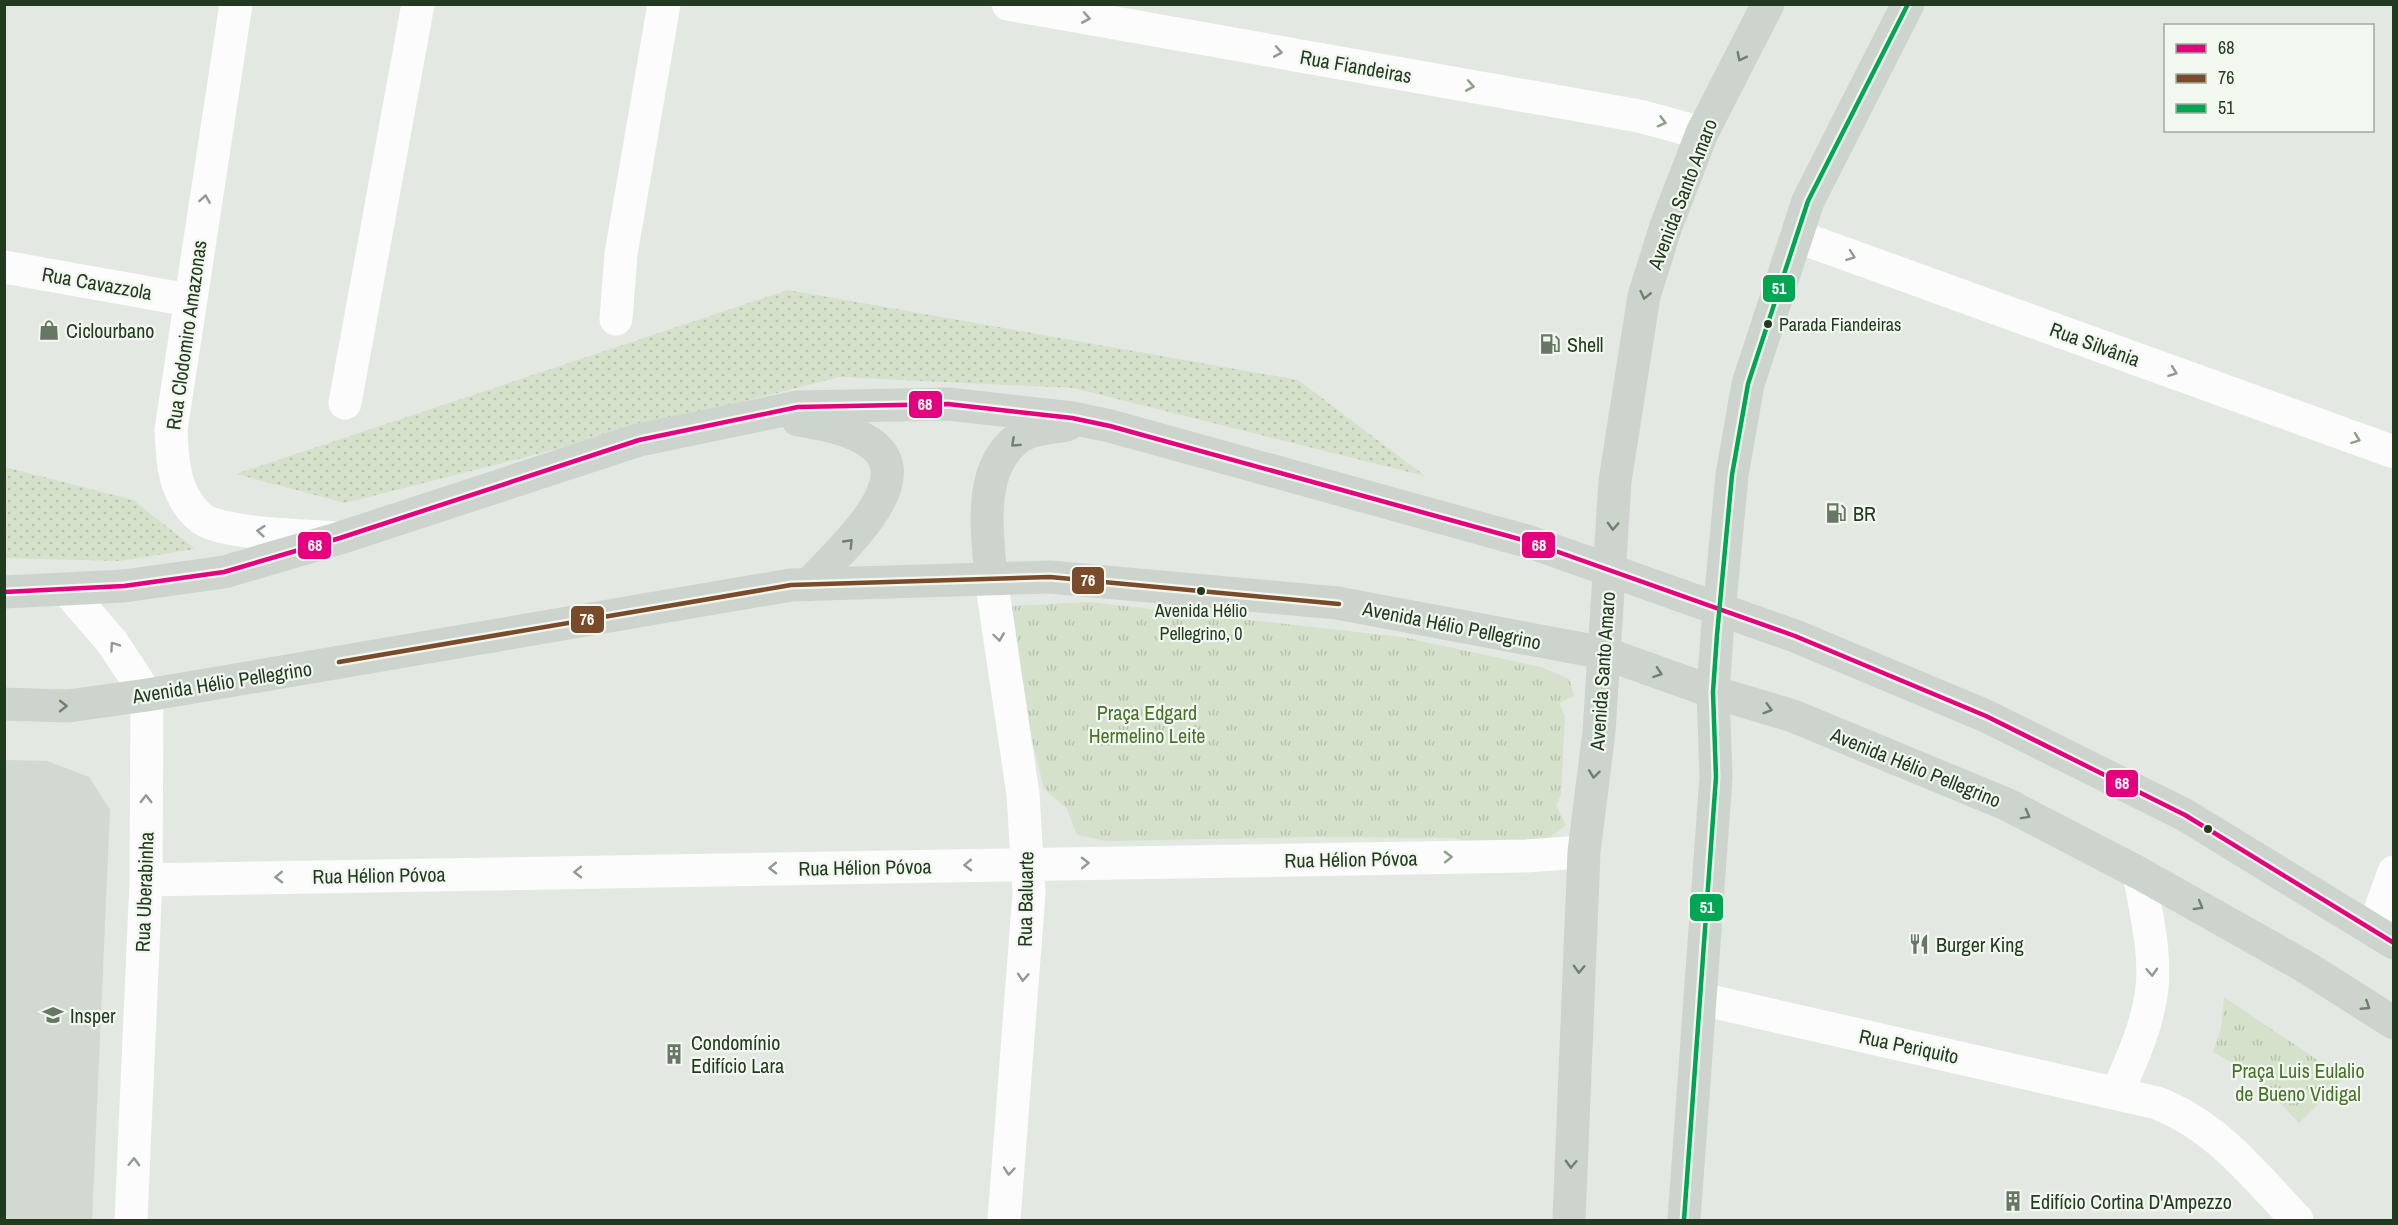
<svg xmlns="http://www.w3.org/2000/svg" width="2398" height="1225" viewBox="0 0 2398 1225" font-family="'Archivo Narrow',sans-serif">
  <style>
    .built { fill: #d2d9d0 }
    .grass { fill: url(#grass-dots) }
    .park { fill: url(#park-tufts) }
    .lines { fill: none; stroke-linecap: round; stroke-linejoin: round }
    .minor { stroke: #fbfcfb; stroke-width: 33 }
    .primary { stroke: #cdd4cd; stroke-width: 33 }
    .bus-1-casing { stroke: #f2f7f0; stroke-width: 9 }
    .bus-2-casing { stroke: #f2f7f0; stroke-width: 9 }
    .bus-3-casing { stroke: #f2f7f0; stroke-width: 9 }
    .bus-1 { stroke: #e5007d; stroke-width: 4.5 }
    .bus-2 { stroke: #7a4b2a; stroke-width: 4.5 }
    .bus-3 { stroke: #00a651; stroke-width: 4.5 }
    .oneway { stroke: #8e9c8e }
    .oneway2 { stroke: #6f806e }
    .bus-dot { fill: #223b20; stroke: #f2f7f0; stroke-width: 2 }
    .labels { text-anchor: middle; dominant-baseline: central; stroke-width: 4.5; stroke-linejoin: round; paint-order: stroke }
    .bus-label { font-size: 18px; fill: #223b20; stroke: #f2f7f0; text-anchor: start }
    .street-label { font-size: 20px; fill: #223b20; stroke: #f2f7f0 }
    .poi-label { font-size: 20px; fill: #223b20; stroke: #f2f7f0; text-anchor: start }
    .park-label { font-size: 20px; fill: #48722a; stroke: #f2f7f0 }
    .line-badge { stroke: #f2f7f0; stroke-width: 2 }
    .badge-label { font-size: 16px; text-anchor: middle; font-weight: bold; fill: #fff }
  </style>
  <defs>
    <pattern id="grass-dots" width="8" height="8" patternUnits="userSpaceOnUse" patternTransform="scale(1.5)"><rect width="8" height="8" fill="#d6e1cb"/><path d="M2 2h.1M6 6h.1" fill="none" stroke="#b7c2ae" stroke-width="1.8" stroke-linecap="round"/></pattern>
    <pattern id="park-tufts" width="24" height="20" patternUnits="userSpaceOnUse" patternTransform="scale(1.5)"><rect width="24" height="20" fill="#d6e1cb"/><path d="M3 7l-1-3M5 7V3M7 7l1-3M15 17l-1-3M17 17v-4M19 17l1-3" fill="none" stroke="#b7c2ae"/></pattern>
  </defs>
  <rect width="100%" height="100%" fill="#e3e8e2"/>
  <path class="built" d="M5 760 47 761 89 777 110 810 92 1220H5Z"/>
  <path class="grass" d="M788 290 1298 380 1425 476 1074 388 839 377 345 503 236 474Z
    M5 467 133 500 195 549 119 561 5 558Z"/>
  <path class="park" d="M1089 602 1402 637 1541 667 1569 679 1574 696 1559 703 1565 716 1561 795 1556 805 1566 825 1526 856 1454 838 1314 837 1107 841 1077 835 1067 809 1044 789 1028 723 1012 606Z
    M2224 997 2344 1078 2299 1123 2253 1075 2213 1052 2221 1028Z"/>
  <g class="lines">
    <path class="minor" d="M236 4 171 430C172 452 173 478 184 497 189 507 199 519 210 523 243 535 302 535 338 538
      M1008 4 1639 116 1702 133
      M1796 236 2394 452
      M4 267 189 300
      M616 319 621 254 664 4
      M345 403 418 4
      M991 579 1023 794 1029 893 1004 1220
      M67 590 112 642 147 695 146 880 131 1220
      M146 880 1526 856 1584 852
      M2373 930 2394 872
      M1701 999 2157 1103C2217 1126 2254 1175 2297 1220
      M2117 1093C2132 1059 2148 1025 2152 988 2156 951 2145 909 2139 873"/>
    <path class="primary" d="M798 420C951 442 875 517 808 585
      M991 579C988 534 976 470 1018 438 1031 428 1051 428 1067 425
      M4 592 124 586 224 572 340 538 639 440 798 407 948 404 1072 418 1110 426 1530 542 1795 636 1986 716 2185 815 2394 943
      M4 704 68 706 147 695 791 585 1050 577 1337 603 1604 653 1713 692 1793 716 2006 804 2139 873 2304 966 2394 1023
      M1569 1220 1584 852 1599 732 1615 481 1644 296 1666 226 1702 133 1768 4
      M1684 1220 1716 777 1713 692 1717 635 1732 475 1748 384 1808 201 1908 4"/>
    <g class="bus-1-casing">
      <path id="bus-1" d="M4 592 124 586 224 572 340 538 639 440 798 407 948 404 1072 418 1110 426 1530 542 1795 636 1986 716 2185 815 2394 943"/>
    </g>
    <g class="bus-2-casing">
      <path id="bus-2" d="M339 662 791 585 1050 577 1339 604"/>
    </g>
    <g class="bus-3-casing">
      <path id="bus-3" d="M1684 1220 1716 777 1713 692 1717 635 1732 475 1748 384 1808 201 1908 4"/>
    </g>
    <use href="#bus-1" class="bus-1"/>
    <use href="#bus-2" class="bus-2"/>
    <use href="#bus-3" class="bus-3"/>
  </g>
  <defs><path id="oneway-chevron" d="M-2-3.5L2.5 0L-2 3.5" fill="none" stroke-width="1.6" stroke-linecap="round" stroke-linejoin="round" transform="scale(1.5)"/></defs>
  <g class="oneway">
    <use href="#oneway-chevron" transform="translate(1086 18) rotate(10)"/>
    <use href="#oneway-chevron" transform="translate(1278 52) rotate(10)"/>
    <use href="#oneway-chevron" transform="translate(1470 86) rotate(10)"/>
    <use href="#oneway-chevron" transform="translate(1662 122) rotate(15)"/>
    <use href="#oneway-chevron" transform="translate(205 199) rotate(-81)"/>
    <use href="#oneway-chevron" transform="translate(1851 256) rotate(20)"/>
    <use href="#oneway-chevron" transform="translate(2173 372) rotate(20)"/>
    <use href="#oneway-chevron" transform="translate(2356 439) rotate(20)"/>
    <use href="#oneway-chevron" transform="translate(261 531) rotate(-175)"/>
    <use href="#oneway-chevron" transform="translate(999 637) rotate(82)"/>
    <use href="#oneway-chevron" transform="translate(114 646) rotate(-125)"/>
    <use href="#oneway-chevron" transform="translate(146 799) rotate(-90)"/>
    <use href="#oneway-chevron" transform="translate(1448 857) rotate(-1)"/>
    <use href="#oneway-chevron" transform="translate(1085 863) rotate(-1)"/>
    <use href="#oneway-chevron" transform="translate(968 865) rotate(179)"/>
    <use href="#oneway-chevron" transform="translate(773 868) rotate(179)"/>
    <use href="#oneway-chevron" transform="translate(578 872) rotate(179)"/>
    <use href="#oneway-chevron" transform="translate(279 877) rotate(179)"/>
    <use href="#oneway-chevron" transform="translate(2152 972) rotate(87)"/>
    <use href="#oneway-chevron" transform="translate(1023 977) rotate(94)"/>
    <use href="#oneway-chevron" transform="translate(134 1162) rotate(-88)"/>
    <use href="#oneway-chevron" transform="translate(1009 1171) rotate(95)"/>
  </g>
  <g class="oneway2">
    <use href="#oneway-chevron" transform="translate(1741 57) rotate(117)"/>
    <use href="#oneway-chevron" transform="translate(1645 295) rotate(103)"/>
    <use href="#oneway-chevron" transform="translate(1015 443) rotate(138)"/>
    <use href="#oneway-chevron" transform="translate(1613 526) rotate(93)"/>
    <use href="#oneway-chevron" transform="translate(849 543) rotate(-46)"/>
    <use href="#oneway-chevron" transform="translate(1658 673) rotate(19)"/>
    <use href="#oneway-chevron" transform="translate(63 706)"/>
    <use href="#oneway-chevron" transform="translate(1768 709) rotate(16)"/>
    <use href="#oneway-chevron" transform="translate(1594 774) rotate(97)"/>
    <use href="#oneway-chevron" transform="translate(2026 815) rotate(29)"/>
    <use href="#oneway-chevron" transform="translate(2199 906) rotate(30)"/>
    <use href="#oneway-chevron" transform="translate(1579 969) rotate(92)"/>
    <use href="#oneway-chevron" transform="translate(2366 1006) rotate(33)"/>
    <use href="#oneway-chevron" transform="translate(1571 1164) rotate(92)"/>
  </g>
  <defs>
    <g id="shop-bare" transform="scale(1.62)"><path d="M-5-2.5h2.3a2.7 3.5 0 0 1 5.4 0H5L5.5 6h-11ZM-1.5-2.5h3a1.5 2.3 0 0 0-3 0Z" fill="#667864" stroke="#f2f7f0" stroke-width="2.5" paint-order="stroke"/></g>
    <g id="fuel-bare" transform="scale(1.62)"><path d="M-5.5-6h7V0h2V4h1.3V-2.5L3-4.5l.8-.8L6-3V5H2.5V1h-1V6h-7ZM-4.2-4.7v3.2H.2V-4.7Z" fill="#667864" stroke="#f2f7f0" stroke-width="2.5" paint-order="stroke"/></g>
    <g id="restaurant-bare" transform="scale(1.62)"><path d="M-5-6h1v4h1v-4h1v4h1v-4h1v5L-1.5 .5V6h-2V.5L-5-1ZM5-6V6H3V1.5H1.5Q1.5-4 5-6Z" fill="#667864" stroke="#f2f7f0" stroke-width="2.5" paint-order="stroke"/></g>
    <g id="university-bare" transform="scale(1.62)"><path d="M0-5L7-2L0 1L-7-2ZM-4 1L0 2.5L4 1V4Q0 6-4 4Z" fill="#667864" stroke="#f2f7f0" stroke-width="2.5" paint-order="stroke"/></g>
    <g id="building-bare" transform="scale(1.62)"><path d="M-4-6H4V6H1V3H-1V6H-4ZM-2.5-4.3h1.7v1.8h-1.7ZM.8-4.3h1.7v1.8H.8ZM-2.5-1h1.7V.8h-1.7ZM.8-1h1.7V.8H.8Z" fill="#667864" stroke="#f2f7f0" stroke-width="2.5" paint-order="stroke"/></g>
  </defs>
  <g fill-rule="evenodd">
    <use href="#shop-bare" x="49" y="330"/>
    <use href="#fuel-bare" x="1550" y="344"/>
    <use href="#fuel-bare" x="1836" y="513"/>
    <use href="#restaurant-bare" x="1919" y="944"/>
    <use href="#university-bare" x="53" y="1015"/>
    <use href="#building-bare" x="674" y="1054"/>
    <use href="#building-bare" x="2013" y="1201"/>
  </g>
  <g class="bus-dot">
    <circle cx="1768" cy="324" r="5"/>
    <circle cx="1201" cy="591" r="5"/>
    <circle cx="2208" cy="829" r="5"/>
  </g>
  <g class="labels">
    <g class="bus-label">
      <text x="1779" y="324">Parada Fiandeiras</text>
      <text x="1201" y="610" text-anchor="middle">Avenida Hélio<tspan x="1201" dy="23">Pellegrino, 0</tspan></text>
    </g>
    <g class="street-label">
      <text transform="translate(1356 66) rotate(10)">Rua Fiandeiras</text>
      <text transform="translate(1682 194) rotate(-69)">Avenida Santo Amaro</text>
      <text transform="translate(97 283) rotate(10)">Rua Cavazzola</text>
      <text transform="translate(186 335) rotate(-82)">Rua Clodomiro Amazonas</text>
      <text transform="translate(2095 344) rotate(20)">Rua Silvânia</text>
      <text transform="translate(1452 625) rotate(11)">Avenida Hélio Pellegrino</text>
      <text transform="translate(1602 671) rotate(-86)">Avenida Santo Amaro</text>
      <text transform="translate(222 682) rotate(-9)">Avenida Hélio Pellegrino</text>
      <text transform="translate(1916 767) rotate(22)">Avenida Hélio Pellegrino</text>
      <text transform="translate(1351 859) rotate(-1)">Rua Hélion Póvoa</text>
      <text transform="translate(865 867) rotate(-1)">Rua Hélion Póvoa</text>
      <text transform="translate(379 875) rotate(-1)">Rua Hélion Póvoa</text>
      <text transform="translate(144 892) rotate(-88)">Rua Uberabinha</text>
      <text transform="translate(1025 899) rotate(-89)">Rua Baluarte</text>
      <text transform="translate(1909 1046) rotate(12)">Rua Periquito</text>
    </g>
    <g class="poi-label">
      <text x="66" y="330">Ciclourbano</text>
      <text x="1567" y="344">Shell</text>
      <text x="1853" y="513">BR</text>
      <text x="1936" y="944">Burger King</text>
      <text x="70" y="1015">Insper</text>
      <text x="691" y="1042">Condomínio<tspan x="691" dy="23">Edifício Lara</tspan></text>
      <text x="2030" y="1201">Edifício Cortina D'Ampezzo</text>
    </g>
    <g class="park-label">
      <text x="1147" y="712">Praça Edgard<tspan x="1147" dy="23">Hermelino Leite</tspan></text>
      <text x="2298" y="1070">Praça Luis Eulalio<tspan x="2298" dy="23">de Bueno Vidigal</tspan></text>
    </g>
  </g>
  <g class="line-badge">
    <rect x="1762" y="274" width="34" height="29" rx="6" fill="#00a651"/>
    <rect x="908" y="390" width="35" height="29" rx="6" fill="#e5007d"/>
    <rect x="1521" y="531" width="35" height="28" rx="6" fill="#e5007d"/>
    <rect x="297" y="531" width="35" height="29" rx="6" fill="#e5007d"/>
    <rect x="1071" y="566" width="34" height="29" rx="6" fill="#7a4b2a"/>
    <rect x="570" y="605" width="35" height="29" rx="6" fill="#7a4b2a"/>
    <rect x="2105" y="769" width="34" height="29" rx="6" fill="#e5007d"/>
    <rect x="1689" y="893" width="35" height="29" rx="6" fill="#00a651"/>
  </g>
  <g class="badge-label">
    <text x="1779" y="294">51</text>
    <text x="925" y="410">68</text>
    <text x="1539" y="551">68</text>
    <text x="315" y="551">68</text>
    <text x="1088" y="586">76</text>
    <text x="587" y="625">76</text>
    <text x="2122" y="789">68</text>
    <text x="1707" y="913">51</text>
  </g>
  <rect width="2398" height="1225" fill="none" stroke="#223b20" stroke-width="12"/>
  <rect x="2164" y="24" width="210" height="108" fill="#f2f7f0" stroke="#9fac9d" stroke-width="1.5"/>
  <rect x="2176" y="44" width="30" height="9" fill="#e5007d" stroke="#9fac9d" stroke-width="1.5"/>
  <text x="2218" y="54" font-size="18" fill="#223b20">68</text>
  <rect x="2176" y="74" width="30" height="9" fill="#7a4b2a" stroke="#9fac9d" stroke-width="1.5"/>
  <text x="2218" y="84" font-size="18" fill="#223b20">76</text>
  <rect x="2176" y="104" width="30" height="9" fill="#00a651" stroke="#9fac9d" stroke-width="1.5"/>
  <text x="2218" y="114" font-size="18" fill="#223b20">51</text>
</svg>
